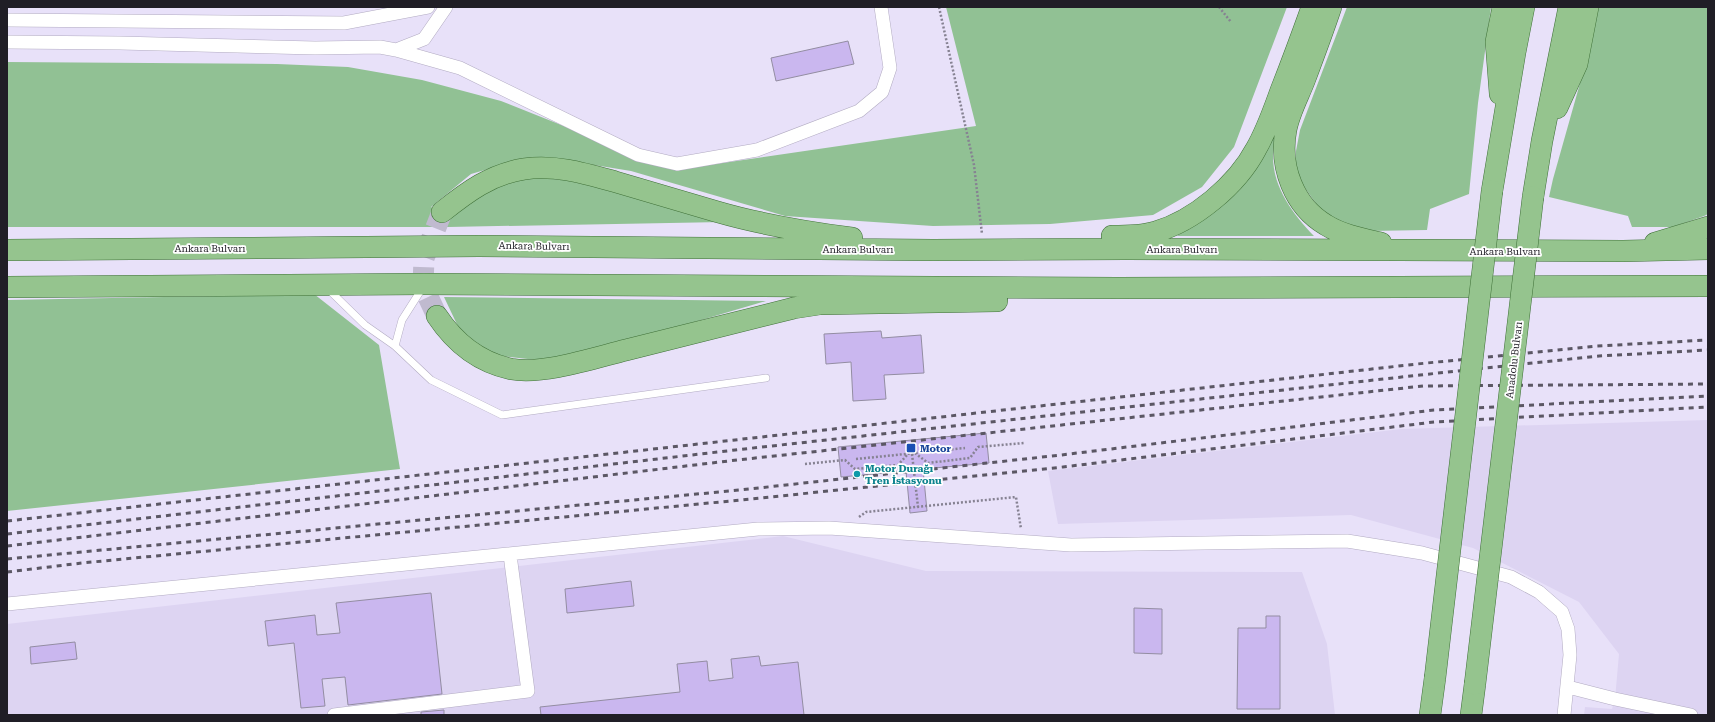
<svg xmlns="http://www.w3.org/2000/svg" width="1715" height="722" viewBox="0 0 1715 722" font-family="'Roboto Serif',serif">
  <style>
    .built { fill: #ddd4f2 }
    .forest { fill: #91c194 }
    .building { fill: #cab7ef; stroke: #938da2 }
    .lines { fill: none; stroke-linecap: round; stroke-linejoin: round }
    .primary-tunnel { stroke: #c0bacf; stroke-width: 21; stroke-dasharray: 21 10; stroke-linecap: butt }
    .lane-casing { stroke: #b2abc2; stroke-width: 8 }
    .street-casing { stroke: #b2abc2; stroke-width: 14 }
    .primary-casing { stroke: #3f7038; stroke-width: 22 }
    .path { stroke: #868292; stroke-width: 2.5; stroke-dasharray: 2 2; stroke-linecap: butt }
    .lane { stroke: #fff; stroke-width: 7 }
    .street { stroke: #fff; stroke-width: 13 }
    .primary { stroke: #95c48e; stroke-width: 21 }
    .rail { stroke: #5b5764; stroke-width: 3; stroke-dasharray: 5 5; stroke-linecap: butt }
    .primary-bridge-casing { stroke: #3f7038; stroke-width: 22; stroke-linecap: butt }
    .path-bridge { stroke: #868292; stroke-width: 2.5; stroke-dasharray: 2 2; stroke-linecap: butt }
    .primary-bridge { stroke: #95c48e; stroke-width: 21 }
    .transit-dot { fill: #1a4fb4; stroke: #fff; stroke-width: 1.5 }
    .culture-dot { fill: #0f9aa8; stroke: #fff; stroke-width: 1.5 }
    .labels { text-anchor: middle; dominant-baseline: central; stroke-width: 3.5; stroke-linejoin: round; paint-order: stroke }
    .street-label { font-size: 10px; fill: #201e26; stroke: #fff }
    .transit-label { font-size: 10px; font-weight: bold; fill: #164399; stroke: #fff; text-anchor: start }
    .culture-label { font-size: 10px; font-weight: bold; fill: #0d838f; stroke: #fff; text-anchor: start }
  </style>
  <rect width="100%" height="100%" fill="#e8e1f9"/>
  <path class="built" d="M1708 420V715H1584L1585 707 1612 709 1615 699 1619 654 1579 602 1473 548 1351 515 1058 524 1048 471 1401 429Z
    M783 536 926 571 1302 572 1327 644 1335 715H7V624Z"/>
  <path class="forest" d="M946 7H1287L1234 147 1202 187 1153 215 1050 224 933 226 785 216 631 171 551 158 509 163 471 174 431 207 442 212 495 187 530 177 565 180 630 194 723 222 448 227H7V62L277 64 348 67 422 80 501 101 674 170 976 126Z
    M1347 7H1491L1478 103 1469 194 1430 209 1427 230 1369 231 1338 221 1320 209 1302 184 1296 171V151L1300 130Z
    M1596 7H1708V214L1704 216 1673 227H1632L1628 216 1549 197 1553 179 1586 62Z
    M1281 121C1278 131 1274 143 1273 154 1272 187 1293 214 1314 236H1177C1197 222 1220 210 1237 192 1256 172 1268 145 1281 121Z
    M314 294 379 345 400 469 7 511V300Z
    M444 297 766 301 637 339 545 361 501 356 476 346 463 337Z"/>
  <path class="building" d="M848 41 854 64 776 81 771 58Z
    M881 331 882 338 921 335 924 373 884 375 886 399 853 401 851 362 826 364 824 334Z
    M986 433 989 463 923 469 927 511 910 513 906 471 841 477 838 447Z
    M631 581 634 606 567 613 565 589Z
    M431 593 442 694 348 705 345 677 322 679 325 706 301 708 294 643 268 646 265 621 315 615 317 635 340 633 336 603Z
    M1134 608 1162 609V654L1134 653Z
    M1266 616H1280V709H1237L1238 628H1266Z
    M75 642 77 659 31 664 30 647Z
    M759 656 761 666 798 662 804 715H541L540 707 680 692 677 664 707 661 709 681 733 678 731 659Z
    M444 710V715H421V712Z"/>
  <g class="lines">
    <path class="primary-tunnel" d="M437 316 423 286 424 258 442 212"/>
    <g class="lane-casing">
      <path id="lane" d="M328 289 365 325 395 346 431 380 502 415 766 378
        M395 346 402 320 423 287"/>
    </g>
    <g class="street-casing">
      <path id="street" d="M7 20 344 23 428 7
        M7 42 120 43 315 48 380 47 396 50 460 68 638 155 677 164 757 150 859 111 882 92 890 68 881 7
        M396 50 424 39 446 7
        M7 604 758 529 829 528 1071 545 1347 541 1422 553 1511 577 1539 592 1562 612 1568 629 1570 655 1564 715
        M1568 687 1615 699 1691 715
        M334 715 528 691 510 555"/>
    </g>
    <g class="primary-casing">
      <path id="primary" d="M1331 7C1323 31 1314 55 1305 79 1299 95 1289 113 1286 130 1279 167 1294 206 1326 225 1342 235 1363 239 1381 243
        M1500 94 1496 42 1503 7
        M1557 108 1577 64 1588 7
        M1492 191 1515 53 1524 7
        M1533 197 1542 141 1569 7
        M442 212C467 192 491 174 524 169 555 164 587 174 616 182 650 192 684 202 718 212 763 225 806 232 852 238
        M1112 236C1126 236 1142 236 1155 232 1194 221 1237 185 1256 149 1267 130 1274 109 1281 90 1292 62 1302 35 1312 7
        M1655 243 1708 227
        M7 250 479 246 933 250 1126 249 1623 251 1708 249
        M7 287 424 284 1118 288 1708 286
        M437 316C455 343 478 362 511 369 543 375 594 358 626 350 682 336 738 322 794 308L820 304 997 301
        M1430 715 1435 678
        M1471 715 1475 684"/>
    </g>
    <path class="path" d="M939 7 974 165 982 234
      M1219 7 1231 22
      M915 453 928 463 970 458 978 447 1024 443
      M856 459 965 448
      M805 464 845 460 855 469 898 465 908 454
      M859 517 866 512 1016 497 1021 529"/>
    <use href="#lane" class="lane"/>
    <use href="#street" class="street"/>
    <use href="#primary" class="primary"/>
    <path class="rail" d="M7 521 1417 364 1597 346 1708 340
      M7 534 735 450 1420 375 1599 356 1708 350
      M7 546 737 460 1423 386 1708 384
      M7 559 740 490 1061 455 1434 410 1708 396
      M7 572 82 563 741 500 1063 467 1434 422 1708 407"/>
    <g class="primary-bridge-casing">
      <path id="primary-bridge" d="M1435 678 1492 191
        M1475 684 1533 197"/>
    </g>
    <path class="path-bridge" d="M912 454 918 507"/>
    <use href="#primary-bridge" class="primary-bridge"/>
  </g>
  <rect class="transit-dot" x="906" y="443" width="10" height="10" rx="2"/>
  <circle class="culture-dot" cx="857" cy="474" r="4"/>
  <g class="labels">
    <g class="street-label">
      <text transform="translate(534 246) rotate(1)">Ankara Bulvarı</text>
      <text x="210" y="248">Ankara Bulvarı</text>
      <text x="858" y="249">Ankara Bulvarı</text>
      <text x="1182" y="249">Ankara Bulvarı</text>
      <text x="1505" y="251">Ankara Bulvarı</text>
      <text transform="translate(1514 360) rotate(-83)">Anadolu Bulvarı</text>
    </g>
    <g class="transit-label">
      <text x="920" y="448">Motor</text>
    </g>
    <g class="culture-label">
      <text x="865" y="468">Motor Durağı<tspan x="865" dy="12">Tren İstasyonu</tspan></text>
    </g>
  </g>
  <rect width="1715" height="722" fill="none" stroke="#201e26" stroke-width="16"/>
</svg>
